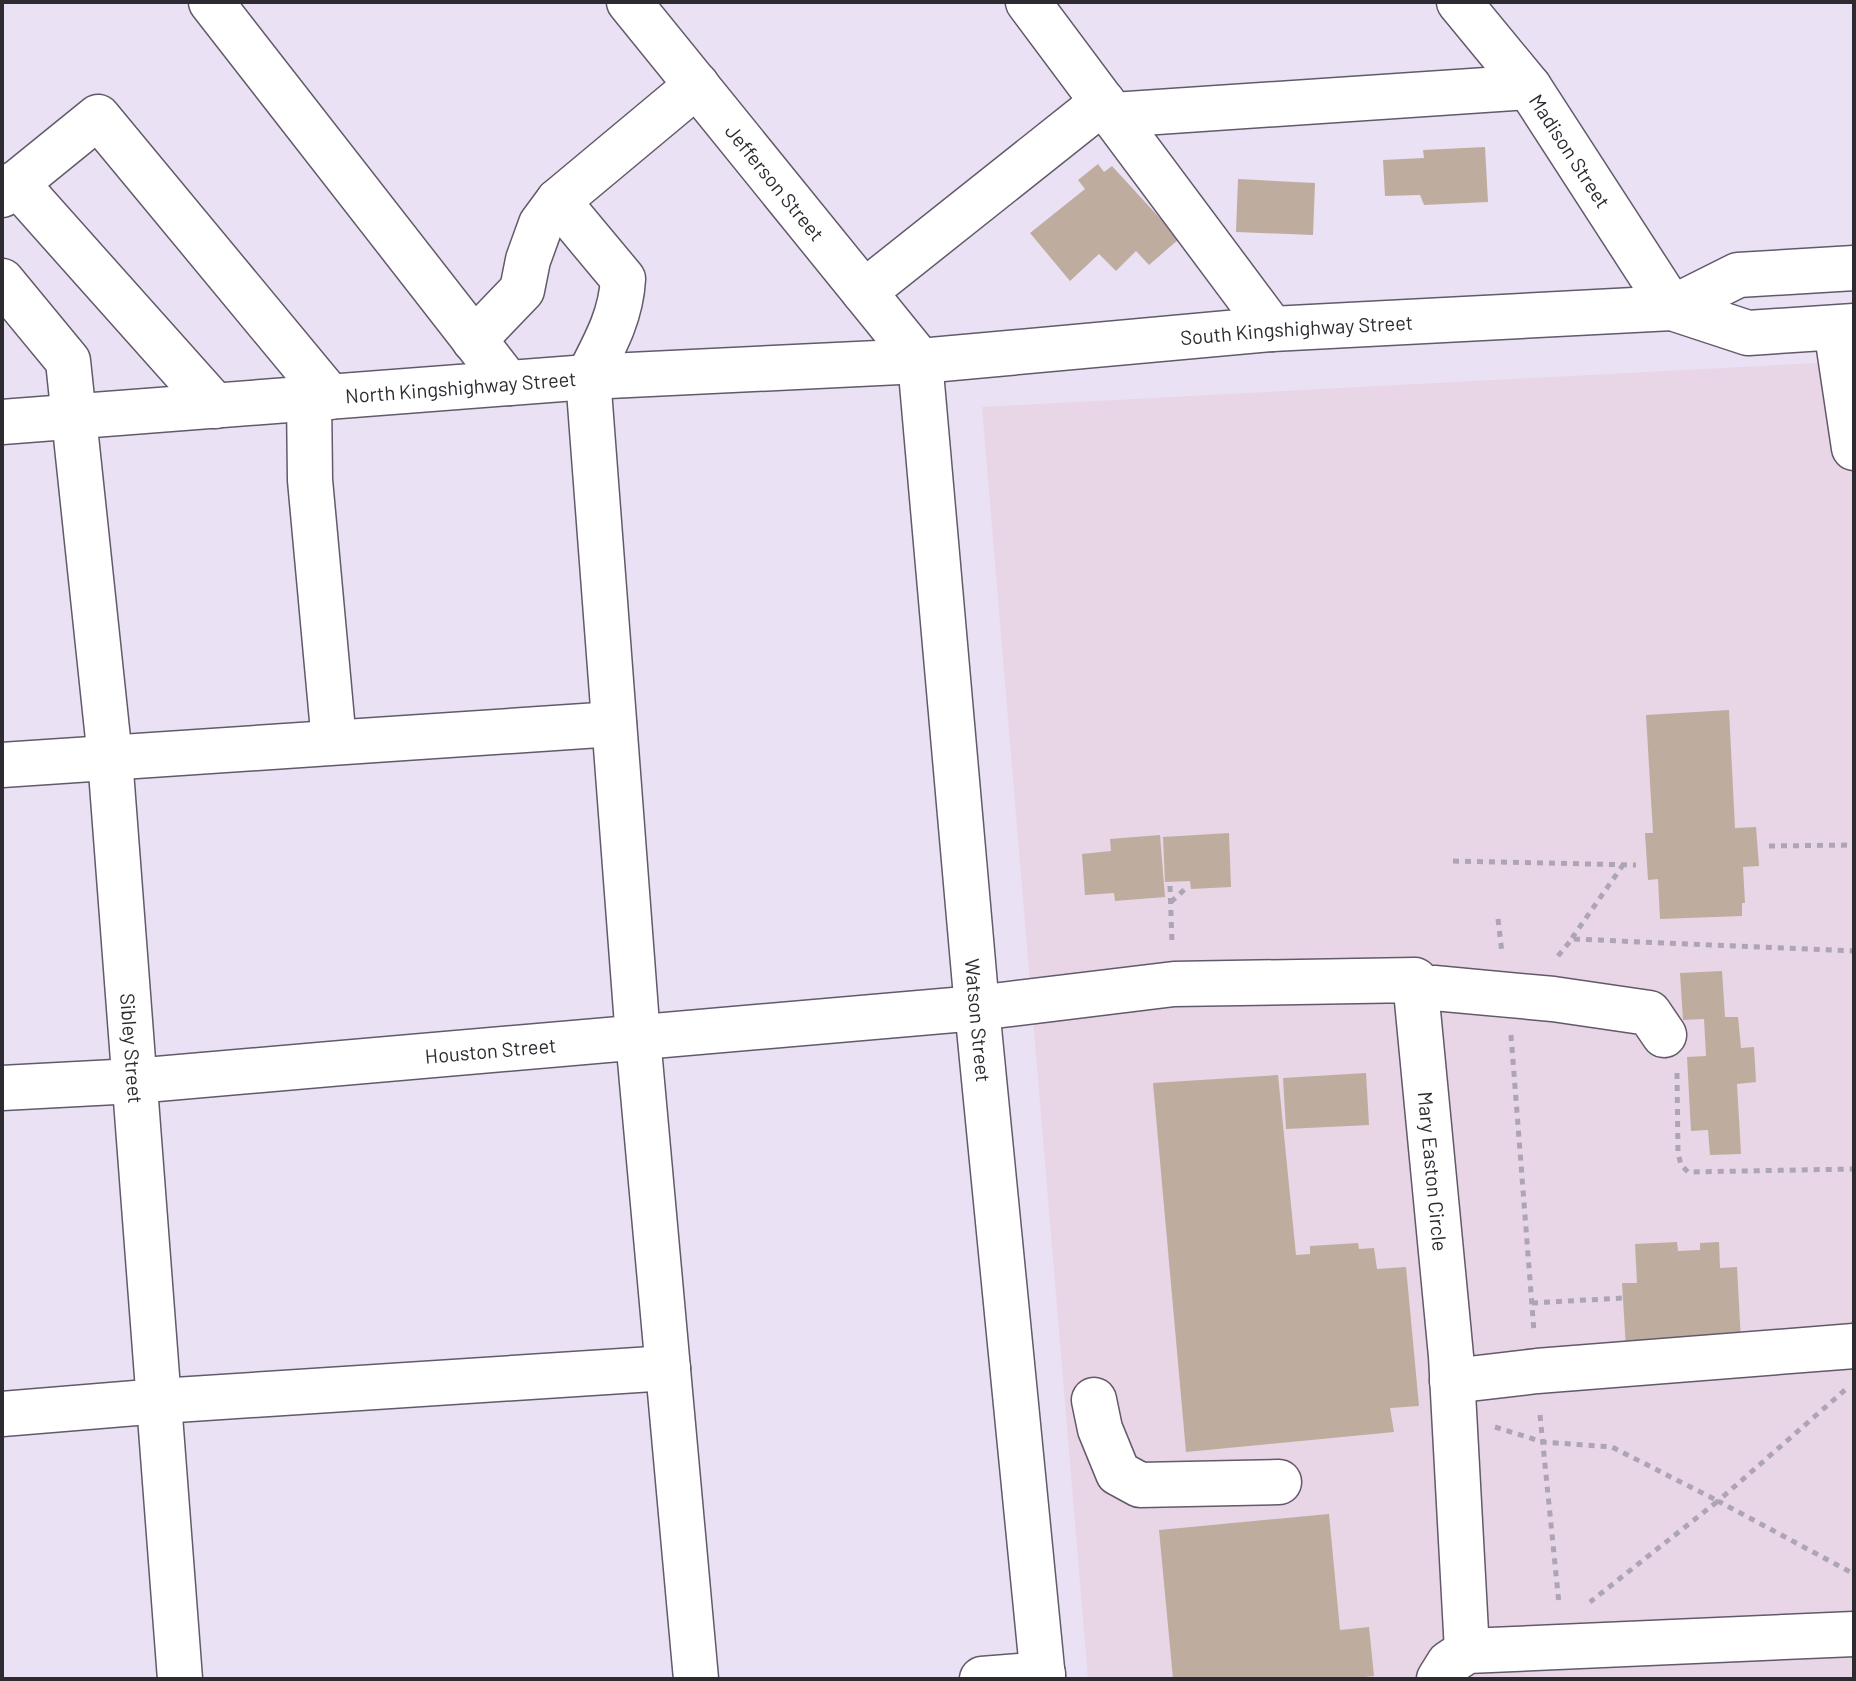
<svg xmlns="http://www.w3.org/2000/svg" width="1856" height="1681" viewBox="0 0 1856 1681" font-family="Barlow,sans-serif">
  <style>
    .education { fill: #e8d5e5 }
    .building { fill: #bead9f }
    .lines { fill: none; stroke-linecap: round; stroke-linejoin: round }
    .minor-casing { stroke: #625969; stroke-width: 47 }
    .major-casing { stroke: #625969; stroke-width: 47 }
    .path { stroke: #ada5b4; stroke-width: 5; stroke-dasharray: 6 6; stroke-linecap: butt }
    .minor { stroke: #fff; stroke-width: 44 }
    .major { stroke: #fff; stroke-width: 44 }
    .labels { text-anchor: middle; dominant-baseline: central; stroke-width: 7; stroke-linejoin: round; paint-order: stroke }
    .street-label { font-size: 20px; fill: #2e2a31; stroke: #fff }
  </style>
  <rect width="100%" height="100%" fill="#ebe1f4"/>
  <path class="education" d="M1854 361V1679H1088L982 407Z"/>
  <path class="building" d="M1485 147 1488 202 1424 205 1420 195 1385 196 1383 160 1424 158 1423 150Z
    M1098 164 1104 172 1112 166 1179 239 1149 265 1136 251 1116 271 1099 254 1070 281 1030 233 1085 189 1078 180Z
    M1238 179 1315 183 1313 235 1236 232Z
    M1729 710 1735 828 1756 827 1759 866 1743 867 1745 903H1742V916L1660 919 1658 879 1648 880 1645 833H1653L1646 715Z
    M1229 833 1231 887 1191 889 1190 881 1165 882 1163 837Z
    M1160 835 1165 897 1115 901 1114 893 1085 895 1082 854 1111 851 1110 839Z
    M1722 971 1725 1017H1738L1741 1048 1754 1047 1756 1082 1737 1084 1741 1154 1710 1155 1708 1130 1691 1131 1687 1057 1706 1056 1704 1019 1683 1020 1680 973Z
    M1366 1073 1369 1125 1286 1129 1283 1078Z
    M1278 1075 1296 1255 1310 1254V1246L1358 1243 1359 1249 1374 1248 1377 1269 1406 1267 1419 1406 1390 1408 1394 1432 1186 1452 1153 1083Z
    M1677 1242 1678 1251 1700 1250V1243L1719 1242 1720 1268 1737 1267 1741 1342 1626 1348 1622 1283H1637L1635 1244Z
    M1329 1514 1340 1630 1369 1627 1374 1676 1346 1679H1173L1159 1530Z"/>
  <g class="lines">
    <g class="minor-casing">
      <g id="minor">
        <path d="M211 2 508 383"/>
        <path id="s1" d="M629 2 920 361 977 1008 1043 1679"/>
        <path d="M1028 2 1272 329"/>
        <path id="s2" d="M1459 2 1529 87 1672 308"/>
        <path d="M1113 115 1529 87"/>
        <path d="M16 183 215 406"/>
        <path d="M2 195 98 117 330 397"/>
        <path d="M558 201 623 279C621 316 605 344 588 377L638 1038 696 1679"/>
        <path id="s3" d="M2 281 68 361 110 758 180 1679"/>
        <path d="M864 292 1103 102"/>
        <path d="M1836 328 1854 448"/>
        <path d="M474 340 522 290 528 260 541 224 558 201 697 85"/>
        <path d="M309 398 310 480 334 742"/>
        <path d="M2 765 614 724"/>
        <path d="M1434 988 1553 999 1649 1013 1664 1035"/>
        <path id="s4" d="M2 1088 134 1081 977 1008 1174 984 1415 980 1451 1356 1467 1651"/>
        <path d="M1452 1381 1537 1371 1854 1346"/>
        <path d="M1094 1400 1100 1429 1118 1473 1140 1485 1279 1482"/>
        <path d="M2 1414 160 1401 668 1368"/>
        <path d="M982 1679 1043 1674"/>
        <path d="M1439 1679 1449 1663 1467 1651 1854 1634"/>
      </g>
    </g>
    <g class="major-casing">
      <g id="major">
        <path d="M1672 308 1738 275 1854 268"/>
        <path id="s5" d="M2 422 588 377 920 361 1272 329 1672 308 1748 333 1854 326"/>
      </g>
    </g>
    <path class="path" d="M1769 846 1854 845
      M1453 861 1636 865
      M1170 886 1172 943
      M1171 902 1185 889
      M1498 919 1502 953
      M1572 938 1623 865
      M1558 956 1572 939 1854 951
      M1511 1035 1534 1332
      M1677 1073 1678 1153 1681 1165 1688 1172 1854 1169
      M1532 1303 1623 1298
      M1845 1390 1718 1501 1854 1574
      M1540 1415 1559 1604
      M1495 1427 1543 1442 1612 1447 1718 1501 1590 1602"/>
    <use href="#minor" class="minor"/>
    <use href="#major" class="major"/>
  </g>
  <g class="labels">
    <g class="street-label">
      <text stroke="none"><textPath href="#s2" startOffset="186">Madison Street</textPath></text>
      <text stroke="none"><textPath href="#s1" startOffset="232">Jefferson Street</textPath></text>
      <text stroke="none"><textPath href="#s5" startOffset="1298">South Kingshighway Street</textPath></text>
      <text stroke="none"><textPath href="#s5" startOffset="460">North Kingshighway Street</textPath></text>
      <text stroke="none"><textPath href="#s1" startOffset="1124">Watson Street</textPath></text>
      <text stroke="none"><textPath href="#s3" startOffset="794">Sibley Street</textPath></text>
      <text stroke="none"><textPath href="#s4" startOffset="490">Houston Street</textPath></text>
      <text stroke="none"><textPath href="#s4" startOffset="1610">Mary Easton Circle</textPath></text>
    </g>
  </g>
  <rect width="1856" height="1681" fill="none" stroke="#2e2a31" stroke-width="8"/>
</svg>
